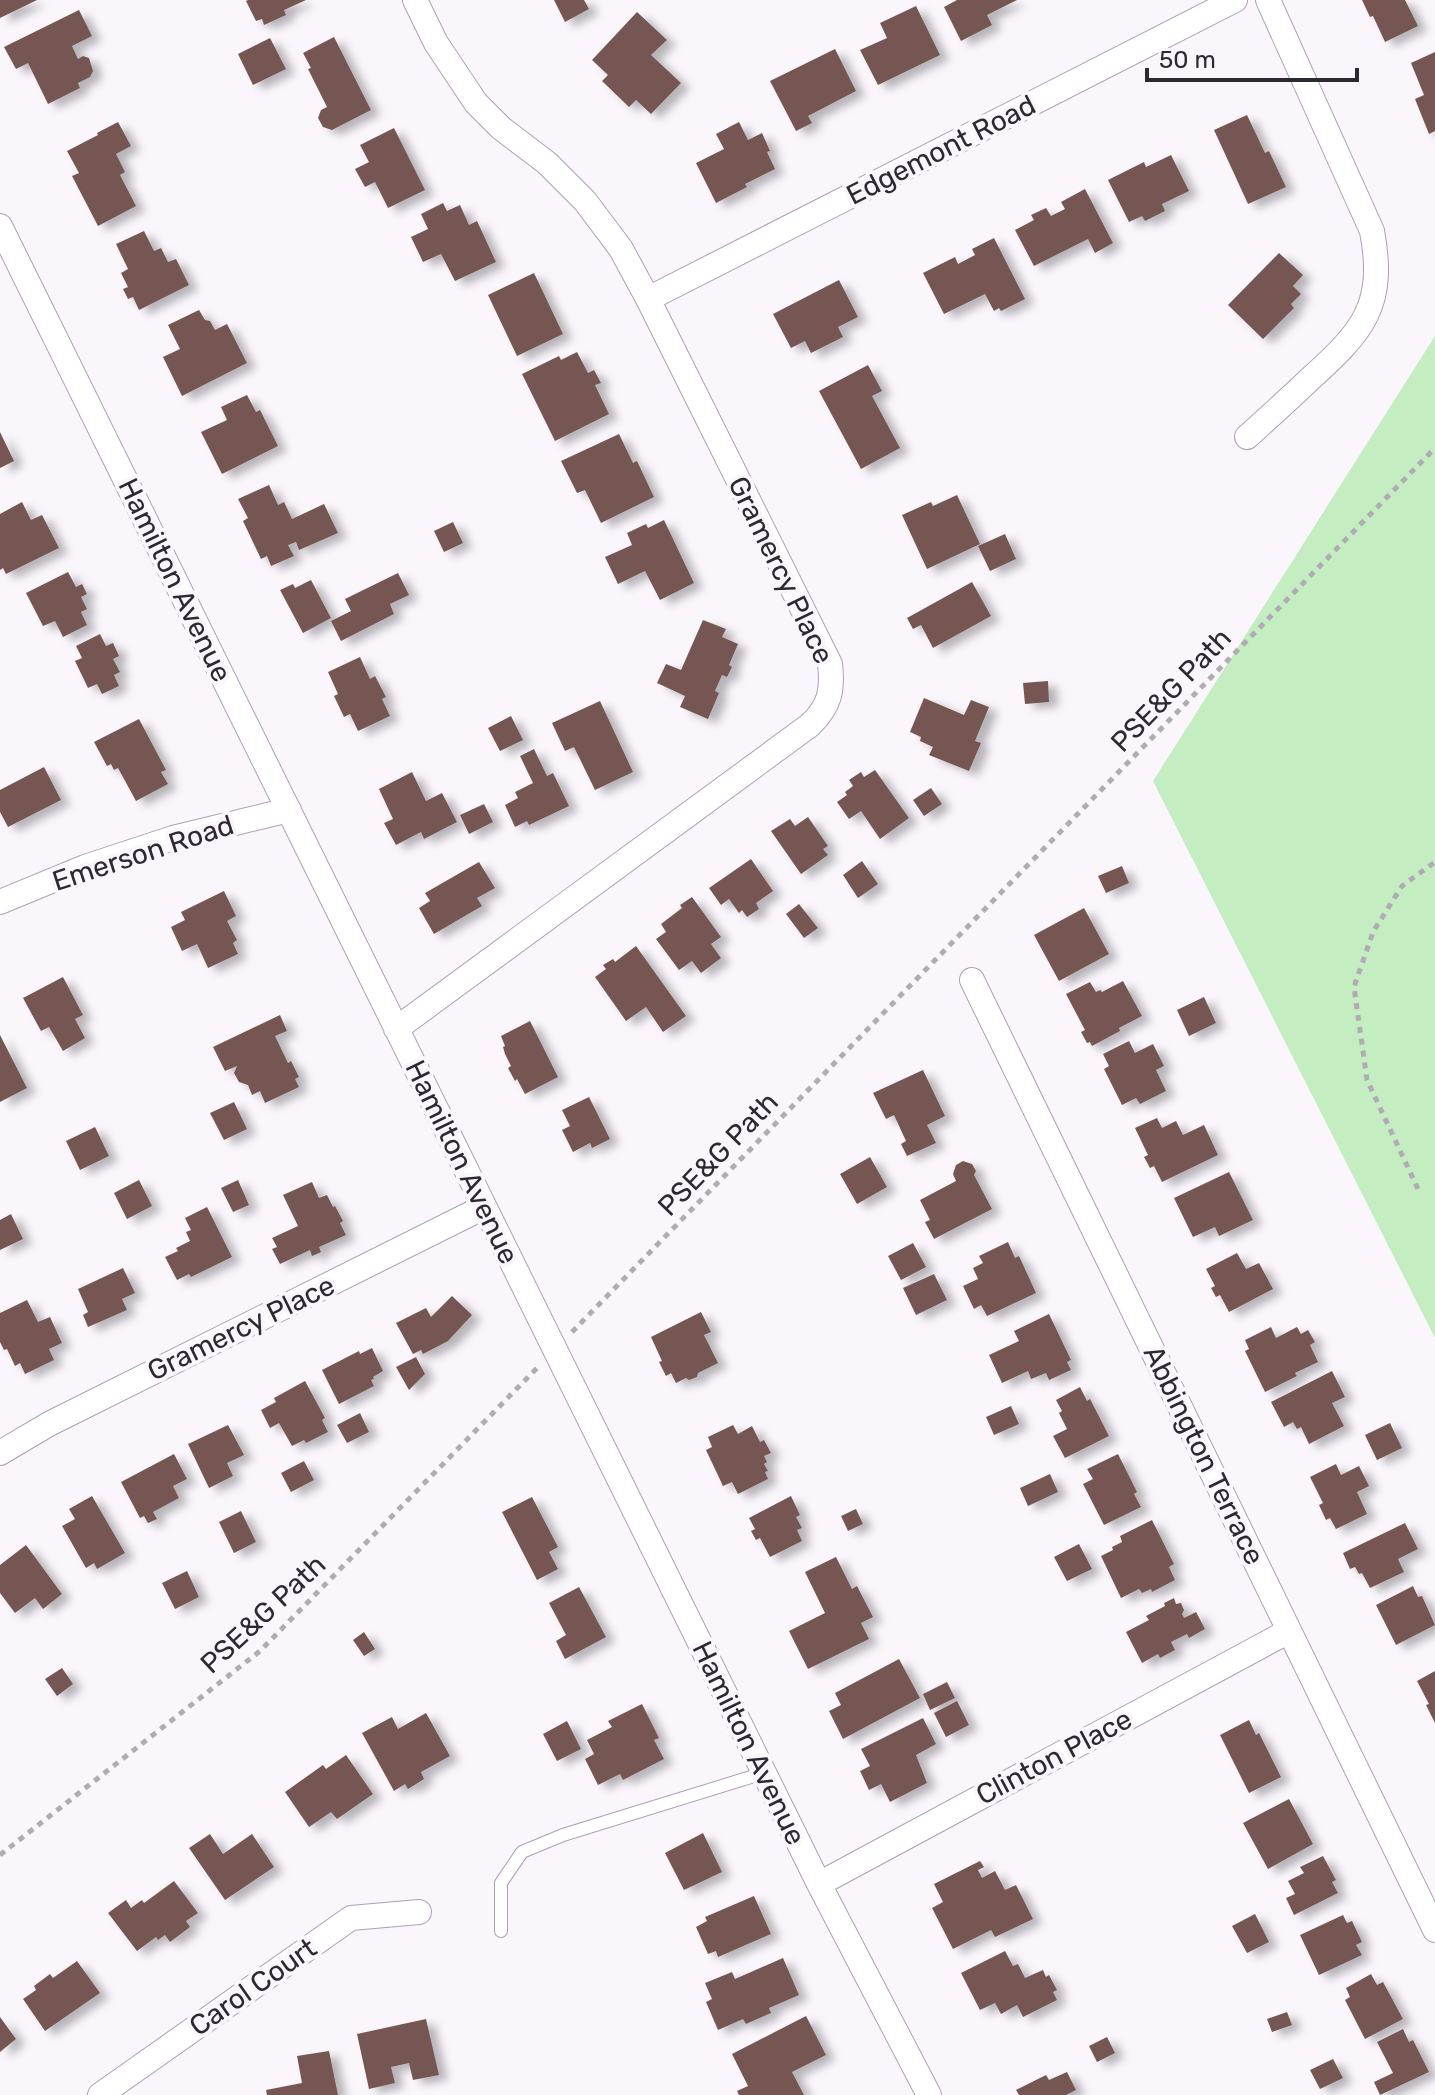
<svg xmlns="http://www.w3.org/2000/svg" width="1435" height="2095" viewBox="0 0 1435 2095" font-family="Rubik,sans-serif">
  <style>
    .green { fill: #c4edc2 }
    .building { fill: #765753; filter: url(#shadow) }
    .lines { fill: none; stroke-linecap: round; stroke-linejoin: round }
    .service-casing { stroke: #ae9eb8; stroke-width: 14 }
    .minor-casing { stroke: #ae9eb8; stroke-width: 26 }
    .path { stroke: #b1acb4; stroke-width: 5; stroke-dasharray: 6 6; stroke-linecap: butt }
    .service { stroke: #fff; stroke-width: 12 }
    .minor { stroke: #fff; stroke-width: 24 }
    .labels { text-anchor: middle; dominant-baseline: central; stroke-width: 8; stroke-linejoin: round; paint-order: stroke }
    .street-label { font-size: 28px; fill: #2e2833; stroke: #faf6fc }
  </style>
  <defs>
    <filter id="shadow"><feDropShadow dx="9" dy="5" stdDeviation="4" flood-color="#0004"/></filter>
  </defs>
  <rect width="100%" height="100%" fill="#faf6fc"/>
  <path class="green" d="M1435 336V1338L1153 781Z"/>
  <path class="building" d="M0 0H37L0 18Z
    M248 0H306L284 10 286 15 264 25 262 19 256 21 246 1Z
    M554 0H584L589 9 565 22Z
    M957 0H1017L987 15 992 25 961 41 944 7Z
    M1362 0H1405L1418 26 1385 42 1373 16 1370 17Z
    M916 6 940 55 878 85 860 50 887 38 880 23Z
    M79 10 92 36 72 46 78 59 83 56 89 58 93 71 90 77 78 83 80 88 48 104 28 63 16 69 4 47Z
    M637 12 667 40 651 55 681 83 651 114 636 100 629 107 602 81 608 75 592 60Z
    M334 37 371 110 332 130 323 127 318 118 321 110 327 107 308 69 311 68 303 53Z
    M270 38 286 69 253 85 238 54Z
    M835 49 856 91 808 116 812 123 796 131 770 81Z
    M1435 52V131L1429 134 1415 99 1424 95 1411 63Z
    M1247 115 1265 153 1269 151 1286 187 1248 204 1214 130Z
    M118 122 131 146 116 154 125 172 120 175 136 206 98 226 72 176 79 173 67 151 98 135 97 133Z
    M739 122 748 140 762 133 770 151 767 152 775 169 745 184 747 187 716 203 696 163 724 149 716 134Z
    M394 128 425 190 388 208 375 182 365 187 355 169 369 162 360 145Z
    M1171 155 1189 191 1162 204 1165 211 1145 221 1142 216 1129 222 1108 180 1144 162 1146 167Z
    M1085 189 1113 243 1095 253 1088 239 1034 266 1015 230 1034 220 1031 215 1046 208 1051 216 1065 209 1061 202Z
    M443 203 447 211 460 205 469 225 477 221 496 262 455 281 441 254 423 262 411 237 428 229 421 214Z
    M144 231 154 251 161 248 168 262 176 259 189 285 139 310 133 297 128 299 123 289 128 287 121 273 128 269 116 244Z
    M994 238 1025 299 1001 311 999 308 994 311 985 294 944 314 923 273 955 257 958 264 975 255 972 249Z
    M1279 253 1303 275 1293 286 1301 294 1291 304 1294 308 1263 339 1228 305Z
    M534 273 563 334 517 356 488 295Z
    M839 280 858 317 838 327 843 337 811 353 805 341 791 348 773 314Z
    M199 310 205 320 210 321 215 330 227 324 247 363 182 396 163 357 180 349 168 325Z
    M577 352 588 373 594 370 601 383 595 385 609 414 555 441 522 374 559 356 561 360Z
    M868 365 882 391 872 396 900 448 861 469 819 391Z
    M247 395 256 412 260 410 278 446 222 474 201 432 227 420 221 407Z
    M0 432 14 461 0 468Z
    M619 434 633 463 637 461 654 497 601 523 585 490 577 493 561 461Z
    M269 485 278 505 284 502 292 519 324 504 338 533 299 550 296 542 288 545 294 556 271 566 267 556 261 559 243 521 248 518 238 499Z
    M957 495 980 544 927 569 902 515 931 502 933 506Z
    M22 502 31 520 42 515 59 548 6 574 3 568 0 570V514Z
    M664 520 694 583 660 600 645 571 618 584 605 557 632 545 627 533 646 524 648 528Z
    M453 522 463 543 444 552 434 531Z
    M1005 534 1016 559 990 571 978 546Z
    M68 572 76 587 82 584 87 594 81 597 87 609 81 612 87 625 63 637 55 621 43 626 26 593Z
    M398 573 409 595 390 604 394 614 341 641 331 621 351 611 345 599Z
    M311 580 331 618 303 633 280 590 293 584 295 588Z
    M972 582 991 616 933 648 921 625 913 629 907 618Z
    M703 620 726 629 722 637 738 644 729 665 732 667 727 677 722 675 715 691 719 693 708 719 680 707 685 696 657 683 666 664 681 670Z
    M100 634 106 646 113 643 119 656 113 659 120 672 114 675 119 686 102 694 97 684 88 688 75 661 82 658 76 646Z
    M360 657 370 679 375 676 386 697 382 699 390 716 358 731 350 714 344 717 334 696 338 694 328 672Z
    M1048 681 1049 702 1025 704 1023 683Z
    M924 698 964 715 971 700 989 707 975 741 981 743 969 771 929 755 933 747 920 741 921 737 910 732Z
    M600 701 633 772 595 790 574 747 565 751 552 723Z
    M511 716 523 740 500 751 488 728Z
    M139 719 166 770 161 772 168 784 136 801 118 768 114 770 111 764 107 766 94 742Z
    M534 749 547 776 553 773 569 806 529 825 527 821 515 827 505 805 518 798 515 792 533 783 520 756Z
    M44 767 61 800 8 827 0 812V790Z
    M875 770 909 818 880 839 861 811 849 819 837 802 847 795 845 792 853 786 849 780 861 772 864 777Z
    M412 772 426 801 442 793 457 822 424 839 421 832 396 845 384 823 393 819 379 789Z
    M931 788 942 804 924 816 913 800Z
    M484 804 493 822 469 834 460 815Z
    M808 817 828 846 823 849 828 855 801 874 771 831 790 819 795 826Z
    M751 859 773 891 756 903 759 909 747 917 742 910 739 913 729 899 721 905 709 888Z
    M862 861 878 884 858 898 843 875Z
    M479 862 495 888 477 898 482 906 434 934 419 908 430 901 425 893Z
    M1122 866 1129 883 1106 893 1098 876Z
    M224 891 236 916 227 921 237 940 233 943 238 954 208 968 197 944 182 951 171 927 185 920 181 912Z
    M692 897 721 937 711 944 721 958 701 973 692 961 679 970 656 939 666 932 661 924 682 908 680 905Z
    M799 904 818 928 804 938 786 914Z
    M1084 908 1109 954 1059 981 1034 935Z
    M636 946 686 1016 663 1032 646 1007 626 1021 595 977 606 969 603 965 613 959 615 962Z
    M63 977 83 1015 75 1019 85 1038 63 1051 49 1027 41 1031 23 998Z
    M1123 981 1142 1016 1119 1028 1120 1031 1092 1046 1090 1042 1087 1043 1081 1032 1085 1030 1066 994 1090 982 1096 992 1100 990 1102 992Z
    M1204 997 1216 1023 1189 1036 1177 1010Z
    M280 1015 287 1031 275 1036 288 1063 291 1061 299 1077 295 1079 299 1087 265 1103 260 1091 252 1095 248 1085 239 1082 234 1073 237 1066 225 1071 213 1047Z
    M530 1021 558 1077 525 1094 517 1079 515 1081 508 1068 511 1066 505 1054 503 1047 505 1046 501 1036Z
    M0 1035 27 1088 0 1102Z
    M1129 1041 1135 1053 1153 1044 1164 1066 1156 1070 1166 1091 1140 1104 1136 1098 1122 1105 1104 1069 1109 1066 1103 1054Z
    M923 1070 945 1116 927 1125 936 1143 907 1156 901 1144 906 1141 894 1115 886 1119 873 1093Z
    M589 1097 610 1139 592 1148 590 1143 573 1152 562 1130 570 1126 562 1110Z
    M234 1102 247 1129 224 1140 210 1113Z
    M1157 1118 1162 1128 1176 1121 1183 1135 1204 1125 1218 1155 1162 1182 1154 1166 1150 1168 1144 1157 1148 1155 1135 1128Z
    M95 1127 109 1156 80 1170 66 1141Z
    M870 1157 887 1187 857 1204 840 1174Z
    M963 1161 972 1164 976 1171 974 1175 992 1209 934 1239 925 1222 930 1220 920 1200 956 1181 953 1174 956 1165Z
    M1229 1172 1253 1220 1219 1236 1215 1227 1193 1237 1174 1198Z
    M139 1180 152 1206 127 1219 114 1193Z
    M238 1180 249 1205 233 1212 221 1188Z
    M312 1182 319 1198 327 1195 333 1207 335 1206 343 1221 340 1223 346 1235 319 1247 321 1252 312 1256 310 1250 280 1264 272 1249 277 1247 272 1238 298 1226 283 1195Z
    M207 1207 232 1257 191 1277 189 1274 177 1280 165 1257 178 1251 176 1248 190 1241 186 1232 191 1230 185 1218Z
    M11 1214 23 1239 0 1250V1220Z
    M1008 1242 1015 1258 1019 1256 1036 1293 987 1316 981 1305 974 1309 963 1286 978 1279 973 1268 983 1263 979 1256Z
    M913 1243 926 1267 901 1280 888 1256Z
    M1237 1253 1246 1269 1259 1263 1273 1289 1229 1312 1220 1295 1216 1297 1211 1288 1215 1286 1206 1269Z
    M123 1268 135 1293 122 1299 127 1310 88 1327 83 1315 88 1312 78 1289Z
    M934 1274 947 1300 916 1315 903 1288Z
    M452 1296 472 1315 448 1341 423 1354 421 1350 413 1354 396 1323 426 1308 431 1317Z
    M27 1300 38 1322 50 1317 62 1343 49 1349 54 1360 25 1374 20 1363 15 1366 7 1349 4 1350 0 1342V1313Z
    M701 1312 711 1332 704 1335 718 1363 698 1373 697 1377 689 1380 686 1378 676 1383 671 1373 666 1376 659 1362 662 1361 651 1337Z
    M1049 1314 1071 1360 1067 1362 1071 1370 1049 1380 1046 1373 1031 1379 1028 1371 1002 1383 989 1355 1019 1341 1014 1331Z
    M1271 1327 1276 1338 1297 1327 1301 1334 1308 1330 1315 1342 1310 1345 1318 1362 1295 1373 1297 1376 1265 1392 1245 1351 1249 1349 1245 1340Z
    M372 1348 383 1371 373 1377 374 1379 371 1380 374 1386 339 1404 322 1370 359 1351 360 1354Z
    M416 1357 425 1374 409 1390 396 1367Z
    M1332 1371 1345 1397 1332 1403 1344 1426 1309 1444 1301 1427 1297 1429 1293 1422 1284 1427 1271 1402Z
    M305 1381 325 1418 322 1420 328 1432 306 1443 304 1440 292 1446 279 1423 270 1428 261 1410 276 1402 274 1398Z
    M1080 1387 1087 1401 1090 1399 1109 1436 1065 1458 1053 1436 1067 1429 1059 1413 1062 1411 1056 1400Z
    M1011 1406 1019 1424 994 1435 986 1417Z
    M360 1413 369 1432 347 1443 337 1425Z
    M1390 1423 1402 1448 1377 1460 1365 1435Z
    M228 1425 244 1455 227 1463 233 1476 209 1488 188 1444Z
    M733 1425 738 1434 752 1426 760 1442 764 1440 771 1453 764 1456 767 1462 764 1464 768 1471 765 1472 768 1479 738 1494 732 1482 723 1486 706 1450 712 1447 708 1437Z
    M174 1454 187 1479 173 1486 179 1498 153 1512 157 1519 148 1523 144 1516 140 1518 121 1482Z
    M1118 1454 1137 1492 1134 1494 1141 1507 1104 1525 1083 1484 1093 1479 1087 1469Z
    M304 1461 314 1480 291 1492 281 1473Z
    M1336 1464 1341 1475 1359 1466 1369 1486 1357 1492 1367 1514 1336 1529 1330 1518 1326 1520 1319 1505 1323 1503 1310 1477Z
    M1050 1474 1058 1492 1028 1506 1020 1488Z
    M92 1496 125 1553 97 1569 94 1563 86 1568 62 1526 75 1519 69 1509Z
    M791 1496 800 1515 796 1517 802 1528 797 1530 802 1541 770 1557 760 1538 756 1540 751 1531 755 1529 749 1518Z
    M532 1497 558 1547 549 1552 558 1569 537 1580 502 1512Z
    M856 1509 863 1524 848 1531 841 1516Z
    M241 1511 256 1542 234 1553 219 1522Z
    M1152 1520 1174 1564 1169 1567 1175 1580 1152 1592 1151 1589 1142 1593 1139 1589 1121 1598 1101 1556 1113 1550 1112 1547 1122 1542 1120 1536Z
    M1405 1523 1418 1549 1398 1559 1404 1572 1370 1588 1362 1573 1359 1574 1355 1567 1350 1569 1343 1553Z
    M1079 1544 1092 1569 1067 1581 1054 1557Z
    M26 1545 62 1594 43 1609 35 1598 15 1613 0 1593V1565Z
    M836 1557 852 1589 857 1586 873 1617 861 1623 869 1639 808 1669 789 1631 825 1613 805 1572Z
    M187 1571 199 1597 175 1609 162 1583Z
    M1413 1586 1418 1597 1422 1596 1435 1625 1396 1645 1376 1605Z
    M579 1587 606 1637 565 1659 556 1641 566 1635 549 1603Z
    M1174 1598 1176 1604 1181 1603 1184 1610 1182 1614 1184 1618 1196 1612 1205 1629 1189 1638 1187 1634 1171 1642 1175 1650 1160 1658 1158 1654 1142 1663 1126 1632 1149 1620 1146 1616 1165 1606 1164 1603Z
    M364 1632 375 1649 364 1656 353 1640Z
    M899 1659 920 1698 843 1739 829 1711 841 1705 835 1693Z
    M62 1668 73 1684 57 1696 45 1679Z
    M1435 1671V1723L1426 1705 1429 1704 1417 1681Z
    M947 1682 955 1698 930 1710 923 1694Z
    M957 1701 969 1725 946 1737 934 1713Z
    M642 1704 659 1738 654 1740 664 1759 623 1780 620 1774 598 1785 585 1759 594 1754 587 1740 612 1727 608 1721Z
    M426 1713 450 1756 421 1772 424 1779 408 1789 405 1784 394 1791 362 1733 392 1717 398 1729Z
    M923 1718 936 1744 916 1755 927 1783 890 1802 881 1784 869 1790 860 1771 870 1766 861 1749Z
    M1249 1720 1256 1735 1259 1733 1281 1777 1249 1793 1220 1735Z
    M567 1721 581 1749 557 1761 543 1734Z
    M346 1755 373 1794 337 1819 331 1812 309 1827 285 1792 323 1765 326 1769Z
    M1289 1799 1313 1844 1268 1869 1243 1823Z
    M703 1833 722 1872 684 1890 665 1853Z
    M210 1834 223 1854 252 1834 274 1867 225 1900 189 1848Z
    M1323 1856 1336 1880 1332 1882 1338 1893 1294 1915 1286 1898 1295 1894 1288 1881 1304 1873 1300 1867Z
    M980 1861 984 1867 978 1870 982 1878 995 1871 1005 1890 1016 1885 1033 1919 995 1937 991 1930 953 1949 932 1908 943 1902 934 1884Z
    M174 1881 198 1913 186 1921 190 1927 170 1942 165 1935 158 1940 156 1937 137 1951 108 1913 126 1900 131 1908 142 1900 144 1903Z
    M754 1896 771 1934 718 1957 716 1951 708 1954 696 1927 707 1921 705 1917Z
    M1255 1914 1269 1942 1247 1953 1232 1926Z
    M1343 1915 1347 1923 1352 1921 1362 1942 1356 1945 1362 1955 1319 1975 1300 1935Z
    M1005 1951 1013 1966 1018 1964 1025 1978 1043 1970 1046 1977 1049 1975 1057 1990 1053 1992 1057 2000 1023 2017 1017 2005 1001 2014 995 2003 980 2010 961 1973Z
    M783 1958 799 1995 769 2008 771 2013 746 2024 743 2019 718 2030 706 2002 712 1999 705 1983 732 1972 735 1979Z
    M77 1961 100 1993 45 2031 23 1999 36 1990 34 1986 50 1974 53 1978Z
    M1371 1974 1377 1985 1383 1982 1403 2019 1365 2039 1345 2000 1350 1997 1346 1988Z
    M1287 2012 1292 2025 1272 2032 1267 2019Z
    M806 2016 826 2055 792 2072 804 2095H739L737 2091 748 2086 732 2054Z
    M0 2017 16 2039 0 2052Z
    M426 2019 439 2075 413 2080 409 2063 391 2067 395 2083 369 2089 357 2034Z
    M1403 2029 1409 2042 1413 2040 1429 2072 1380 2095 1374 2082 1393 2073 1377 2042Z
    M1107 2037 1115 2053 1097 2062 1089 2046Z
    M329 2051 338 2095H267L266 2090 302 2083 297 2056Z
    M1333 2059 1343 2078 1320 2089 1310 2070Z
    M1067 2072 1076 2090 1066 2095H1019L1016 2090 1046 2075 1049 2080Z"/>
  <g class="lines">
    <g class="service-casing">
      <path id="service" d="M501 1931V1883L522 1852 563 1835 764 1773"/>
    </g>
    <g class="minor-casing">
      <path id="minor" d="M0 226 819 1884 929 2095
        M648 299 1235 0
        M1247 437C1268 418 1289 399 1310 379 1363 331 1386 306 1372 231L1268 0
        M0 902 85 867 173 838 289 810
        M972 980 1435 1930
        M396 1029 810 725C830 706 833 690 830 664L648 299 621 249 585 201 547 163 501 128 476 103 436 43 415 0
        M0 1453 49 1424 484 1207
        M819 1884 1289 1631
        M100 2095 351 1918 419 1912"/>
    </g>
    <path class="path" d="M1418 1189 1367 1080 1354 987 1373 932 1402 886 1435 862
      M572 1332 1435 448
      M0 1855 260 1651 537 1368"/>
    <use href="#service" class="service"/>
    <use href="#minor" class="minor"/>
  </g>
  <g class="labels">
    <g class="street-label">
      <text transform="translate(941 150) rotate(-27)">Edgemont Road</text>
      <text transform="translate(781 570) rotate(64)">Gramercy Place</text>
      <text transform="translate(175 580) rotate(64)">Hamilton Avenue</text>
      <text transform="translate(1171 690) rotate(-46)">PSE&amp;G Path</text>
      <text transform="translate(143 853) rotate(-18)">Emerson Road</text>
      <text transform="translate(718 1154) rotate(-46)">PSE&amp;G Path</text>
      <text transform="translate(462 1162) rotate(64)">Hamilton Avenue</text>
      <text transform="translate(241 1328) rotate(-26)">Gramercy Place</text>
      <text transform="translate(1204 1455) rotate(64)">Abbington Terrace</text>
      <text transform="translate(263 1614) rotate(-43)">PSE&amp;G Path</text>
      <text transform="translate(749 1743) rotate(64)">Hamilton Avenue</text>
      <text transform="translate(1054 1757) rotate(-28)">Clinton Place</text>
      <text transform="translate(253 1987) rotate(-35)">Carol Court</text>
    </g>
  </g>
  <path d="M1147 68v12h210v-12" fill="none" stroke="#2e2833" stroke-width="4"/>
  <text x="1159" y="68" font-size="24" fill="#2e2833" stroke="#faf6fc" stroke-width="6" paint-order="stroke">50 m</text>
</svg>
